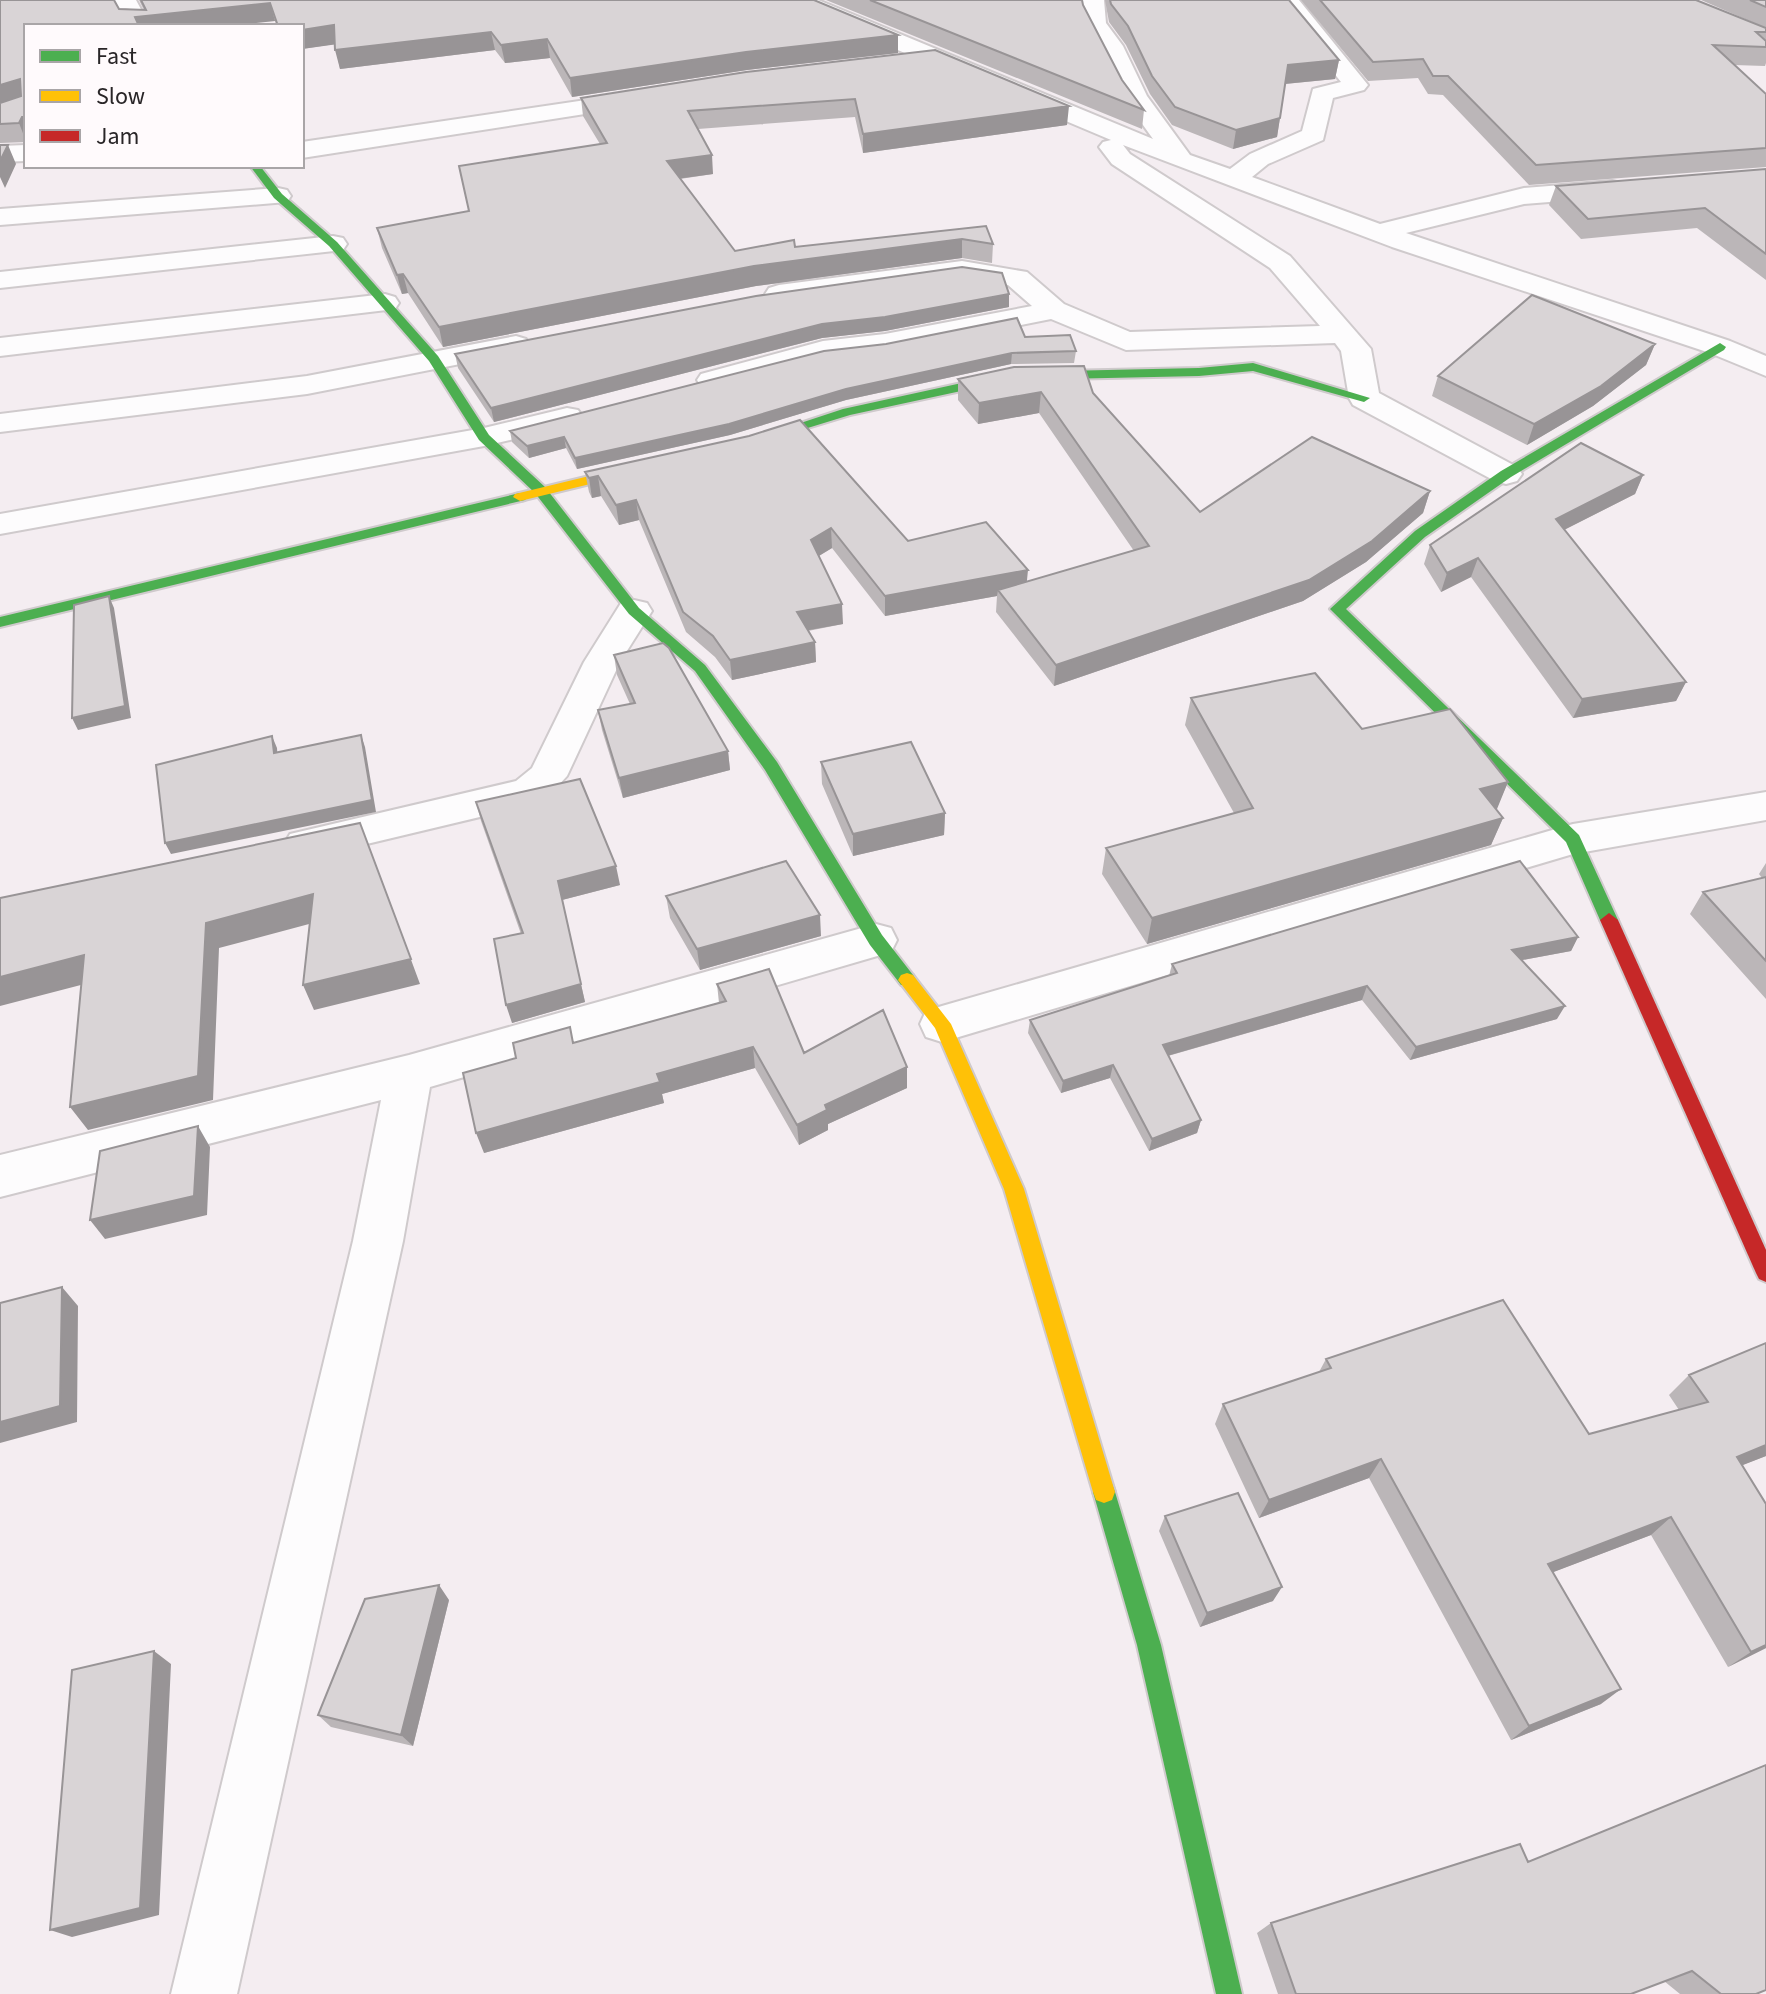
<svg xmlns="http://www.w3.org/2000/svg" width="1766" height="1994" viewBox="0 0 1766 1994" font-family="'Source Sans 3',sans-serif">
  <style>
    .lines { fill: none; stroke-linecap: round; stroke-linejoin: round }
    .street-casing { stroke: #cfcacc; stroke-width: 4 }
    .fast-casing { stroke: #cfcacc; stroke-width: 4 }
    .slow-casing { stroke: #cfcacc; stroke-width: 4 }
    .jam-casing { stroke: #cfcacc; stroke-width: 4 }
    .street { fill: #fdfcfd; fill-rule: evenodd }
    .fast { fill: #4caf50; fill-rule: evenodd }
    .slow { fill: #ffc107; fill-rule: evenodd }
    .jam { fill: #c62828; fill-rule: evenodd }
    .wall { fill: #bbb6b8 }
    .shaded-wall { fill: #989496 }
    .building { fill: #d9d4d6; stroke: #989496; stroke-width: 2 }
  </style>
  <rect width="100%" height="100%" fill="#f4edf1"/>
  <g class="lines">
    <g class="street-casing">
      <path id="street" d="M114 0H136L150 26H128Z
        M788 0H818L1153 139 1123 97 1099 46 1084 23 1082 0H1104L1106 23 1123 46 1147 96 1190 155 1230 169 1250 154 1302 131 1313 89 1341 82 1282 8 1265 5 1262 0H1299L1368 85 1364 90 1333 98 1323 140 1268 164 1252 177 1380 224 1524 188 1612 181 1621 183 1625 189 1621 195 1612 197 1524 204 1406 233 1730 341 1766 356V376L1710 353 1392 247 1123 145 1130 154 1290 256 1371 349 1379 393 1517 467 1522 474 1517 481 1506 484 1495 481 1353 405 1349 398 1341 351 1335 343 1126 350 1051 319 885 352 825 359 712 389 701 386 697 380 701 374 823 341 885 334 1032 306 1008 285 962 277 779 303 769 300 765 294 769 288 779 285 962 261 1027 272 1064 304 1130 332 1320 326 1270 268 1112 164 1099 147 1103 142 1111 140 791 5Z
        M640 92 649 94 652 99 649 104 302 158V142Z
        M26 145V161L0 162V146Z
        M278 188 287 190 291 196 287 202 0 225V209Z
        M333 236 343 238 347 244 343 250 0 288V272Z
        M385 294 395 297 399 303 395 309 0 356V338Z
        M516 336 526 339 531 345 526 351 307 394 0 432V414L307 376Z
        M567 408 578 410 583 417 578 424 484 446 0 534V514L484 428Z
        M634 600 647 603 652 611 620 662 567 776 543 802 304 859 290 854 284 844 290 834 516 781 532 768 584 662 616 611 621 603Z
        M1766 792V820L1573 854 942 1042 926 1037 920 1024 926 1011 942 1006 1573 824Z
        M876 924 891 928 897 940 891 952 430 1087 403 1241 237 1994H171L353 1241 381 1100 0 1197V1155L409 1055Z"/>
    </g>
    <g class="fast-casing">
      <path id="fast" d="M250 166H260L282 194 337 242 438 356 489 435 545 487 639 608 705 665 777 762 882 935 913 975 916 980 913 985H901L870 945 765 770 695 671 629 614 535 493 479 440 429 361 329 246 274 198Z
        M1720 343 1726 347 1724 350 1511 477 1425 537 1346 609 1579 835 1618 920 1609 927 1600 920 1566 842 1330 609 1415 531 1501 471Z
        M1253 363 1370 398 1364 402 1253 371 1199 376 1012 380 850 415 749 446 743 442 843 409 1012 372 1199 368Z
        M520 493 527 497 525 500 0 627V617Z
        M1104 1481 1112 1484 1115 1492 1161 1645 1242 1994H1216L1137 1645 1093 1492 1096 1484Z"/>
    </g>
    <g class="slow-casing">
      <path id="slow" d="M643 463 650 467 648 470 520 501 513 497 515 494Z
        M907 973 913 975 951 1024 1024 1189 1115 1492 1112 1500 1104 1503 1096 1500 1093 1492 1004 1189 935 1028 898 980 901 975Z"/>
    </g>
    <g class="jam-casing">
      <path id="jam" d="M1609 913 1618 920 1766 1250V1282L1759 1279 1756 1273 1600 920Z"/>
    </g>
    <use href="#street" class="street"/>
    <use href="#fast" class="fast"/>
    <use href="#slow" class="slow"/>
    <use href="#jam" class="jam"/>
  </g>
  <path class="wall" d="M0 0 144 10 139 0H814L898 35V53L747 70 572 97 550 58 505 63 495 50 340 69 335 44 302 49V26H277L275 21 26 26V142L0 143Z
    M826 0H1082L1083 5 1122 80 1144 110 1142 129Z
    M1105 0H1289L1339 60 1335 79 1285 84 1277 137 1233 149 1172 125 1150 94 1126 45 1109 22Z
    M1301 0H1696L1766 32V63L1765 66 1734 65 1766 94V167L1529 185 1443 95 1428 94 1418 78 1368 81Z
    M1701 0H1766V28Z
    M746 72 1067 125 863 153 855 117 698 129 713 174 680 179 735 251 795 247 986 226 993 244 992 263 962 258 756 286 443 347 408 293 402 294 382 248 377 228 469 211 600 144 583 116 581 98Z
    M1766 169V280L1697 228 1581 239 1549 205 1556 186Z
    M1009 294V307L885 331 822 338 494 422 458 368 455 354Z
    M1025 337 1076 351 1074 363 1011 364 846 400 730 435 577 469 566 448 529 458 512 442 510 431Z
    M1655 344 1646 365 1593 406 1527 445 1432 396 1438 376Z
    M958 379 1093 393 1200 512 1430 491 1423 513 1366 562 1303 601 1054 686 996 612 997 596 885 616 832 548 819 556 843 624 808 631 815 642 816 662 732 680 715 657 686 632 639 520 619 525 601 496 592 498 589 492 585 472 908 541 1027 582 1134 551 1039 413 978 424 958 400Z
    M1643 475 1635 494 1564 530 1686 682 1676 701 1573 718 1471 577 1441 592 1424 564 1430 545Z
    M614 655 728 751 730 770 623 798 602 730 598 710 630 704 617 675Z
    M1191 698 1362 729 1508 782 1496 809 1503 818 1491 845 1147 944 1102 874 1106 848 1234 813 1185 725Z
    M821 762 945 813 944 835 853 856 822 784Z
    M476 802 620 885 562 900 585 1002 512 1023 521 934 481 821Z
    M1766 863V999L1690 914 1703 892 1762 878 1759 874Z
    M666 896 821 936 700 970 670 918Z
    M1578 937 1571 951 1522 960 1557 1019 1410 1060 1362 1000 1168 1056 1201 1120 1197 1133 1149 1151 1110 1078 1061 1093 1028 1033 1030 1020 1169 976 1172 964Z
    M717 984 804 1053 907 1088 828 1124V1130L799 1145 755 1068 662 1094 664 1103 484 1153 574 1043 719 1003Z
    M1766 1343V1456L1742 1465 1766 1648 1728 1667 1651 1535 1553 1572 1601 1704 1511 1740 1369 1478 1259 1518 1215 1424 1223 1404 1319 1372 1326 1359 1589 1434 1679 1410 1669 1395 1689 1375Z
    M1165 1516 1273 1601 1200 1627 1159 1531Z
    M449 1600 413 1746 331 1727 318 1715Z
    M1528 1862 1756 1994H1680L1664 1981 1631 1994H1278L1257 1933 1271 1923Z"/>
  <path class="shaded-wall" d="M270 3 275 21 227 26H138L135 17Z
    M334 25 338 44 302 49V30Z
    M491 32 495 50 340 69 335 50Z
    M898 35V53L747 70 572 97 570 78 746 52Z
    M547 39 550 58 505 63 501 45Z
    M1339 60 1335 79 1284 84 1288 65Z
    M20 79 26 98 0 106V85Z
    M1069 106 1067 125 863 153V134Z
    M22 117H26V141L19 123Z
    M1280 118 1277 137 1233 149 1236 130Z
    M8 145 16 164 5 188 0 177V161Z
    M712 155 713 174 669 180 667 161Z
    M962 239V258L756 286 443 347 439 327 754 266Z
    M403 274 408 293 402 294 397 275Z
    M1009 294V307L885 331 822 338 494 422 491 408 822 324Z
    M1655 344 1646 365 1593 406 1527 445 1534 424Z
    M1012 353 1011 364 846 400 730 435 577 469 575 458 846 389Z
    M1041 392 1039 413 978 424 979 403Z
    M564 437 566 448 529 458 527 446Z
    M1643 475 1635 494 1548 538 1556 519Z
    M598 476 601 496 592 498 589 478Z
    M1430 491 1423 513 1366 562 1303 601 1054 686 1056 665Z
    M636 500 639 520 619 525 616 505Z
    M831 528 832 548 812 560 811 540Z
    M1478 558 1471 577 1441 592 1447 573Z
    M1028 570 1026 590H998L997 596 885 616V596Z
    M109 596 114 608 131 718 78 730 72 718Z
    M842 604 843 624 798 632 797 612Z
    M815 642 816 662 732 680 730 660Z
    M1686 682 1676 701 1573 718 1582 699Z
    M361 735 365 747 376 812 171 854 165 843Z
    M272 736 277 748 278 764 274 753Z
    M728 751 730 770 623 798 619 778Z
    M1508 782 1497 809 1469 815 1480 789Z
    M945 813 944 835 853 856V834Z
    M1503 818 1491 845 1147 944 1152 918Z
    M370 849 420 984 314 1010 303 985Z
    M616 866 620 885 562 900 585 1002 512 1023 506 1005 558 881Z
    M313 894 324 920 219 948 213 1100 88 1130 70 1107 206 923Z
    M820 915 821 936 700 970 697 949Z
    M1578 937 1571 951 1506 963 1512 950Z
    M84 955 100 980 0 1006V977Z
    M1367 986 1362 1000 1160 1058 1163 1045Z
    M1565 1006 1557 1019 1410 1060 1416 1047Z
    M753 1047 755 1068 662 1094 664 1103 484 1153 476 1133 657 1074Z
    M1113 1065 1110 1078 1061 1093 1063 1081Z
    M907 1067V1088L828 1124V1130L799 1145 797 1125 825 1105Z
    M1201 1120 1197 1133 1149 1151 1152 1139Z
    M198 1126 210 1147 207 1215 105 1239 90 1220Z
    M62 1287 78 1306 77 1422 0 1443V1422Z
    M1766 1445V1456L1715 1476 1737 1457Z
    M1381 1459 1369 1478 1259 1518 1269 1500Z
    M1671 1517 1651 1535 1530 1581 1548 1564Z
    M439 1585 449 1600 413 1746 401 1735Z
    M1282 1587 1273 1601 1200 1627 1207 1613Z
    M1766 1645V1648L1728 1667 1751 1652Z
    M154 1651 171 1664 159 1915 72 1937 50 1930Z
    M1621 1689 1601 1704 1511 1740 1529 1726Z"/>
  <path class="building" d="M0 0H114L119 9 146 10 141 0H814L898 35 746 52 570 78 547 39 501 45 491 32 335 50 334 25 302 30V26H278L270 3 135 17 139 26H26V117H22L19 123 0 124V103L21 96 20 79 0 85Z
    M870 0H1082L1083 5 1122 80 1144 110Z
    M1110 0H1289L1339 60 1288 65 1280 118 1236 130 1175 107 1152 76 1128 26 1111 4Z
    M1320 0H1696L1766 28V32H1756L1766 41V47L1713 45 1766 94V148L1536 165 1448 76H1433L1423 59 1373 62Z
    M1750 0H1766V7Z
    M935 50 1069 106 863 134 855 99 688 111 712 155 667 161 735 251 794 240 795 247 986 226 993 244 962 239 754 266 439 327 403 274 397 275 377 228 469 211 459 166 607 143 581 98 746 72Z
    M0 145H8L0 161Z
    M1766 169V254L1705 208 1588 219 1556 186Z
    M962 267 1002 273 1009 294 885 317 822 324 491 408 455 354 756 296Z
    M1532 295 1655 344 1601 386 1534 424 1438 376Z
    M1017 318 1025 337 1070 335 1076 351 1012 353 846 389 729 424 575 458 564 437 527 446 510 431 824 351 886 344Z
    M1084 366 1093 393 1200 512 1312 437 1430 491 1372 541 1309 580 1056 665 998 590 1149 546 1041 392 979 403 958 379 1014 367Z
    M800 420 908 541 986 522 1028 570 885 596 831 528 811 540 842 604 797 612 815 642 730 660 713 636 683 612 636 500 616 505 598 476 589 478 585 472 749 436Z
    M1581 443 1643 475 1556 519 1686 682 1582 699 1478 558 1447 573 1430 545Z
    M109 596 125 706 72 718 74 605Z
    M663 643 669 648 728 751 619 778 598 710 635 703 614 655Z
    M1315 673 1362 729 1450 709 1508 782 1480 789 1503 818 1152 918 1106 848 1253 808 1191 698Z
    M361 735 372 800 165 843 156 765 272 736 274 753Z
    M911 742 945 813 853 834 821 762Z
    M580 779 616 866 558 881 581 984 506 1005 494 939 523 933 476 802Z
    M360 823 411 959 303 985 313 894 206 923 198 1076 70 1107 84 955 0 977V898Z
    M786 861 820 915 697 949 666 896Z
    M1520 861 1578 937 1512 950 1565 1006 1416 1047 1367 986 1163 1045 1201 1120 1152 1139 1113 1065 1063 1081 1030 1020 1177 973 1172 964Z
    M1766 877V961L1703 892Z
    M769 969 804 1053 883 1010 907 1067 825 1105 827 1110 797 1125 753 1047 657 1074 660 1082 476 1133 463 1073 516 1058 513 1043 570 1027 573 1043 726 1001 717 984Z
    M198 1126 194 1196 90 1220 100 1151Z
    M62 1287 60 1406 0 1422V1303Z
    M1503 1300 1589 1434 1708 1402 1689 1375 1766 1343V1445L1737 1457 1766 1504V1645L1751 1652 1671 1517 1548 1564 1621 1689 1529 1726 1381 1459 1269 1500 1223 1404 1331 1368 1326 1359Z
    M1238 1493 1282 1587 1207 1613 1165 1516Z
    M439 1585 401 1735 318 1715 365 1599Z
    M154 1651 140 1908 50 1930 72 1670Z
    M1766 1765V1990L1756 1994H1721L1692 1971 1631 1994H1296L1271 1923 1520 1844 1528 1862Z"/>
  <rect x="24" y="24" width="280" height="144" fill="#fffafc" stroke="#a9a5a7" stroke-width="2"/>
  <rect x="40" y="50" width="40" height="12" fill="#4caf50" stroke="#a9a5a7" stroke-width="2"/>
  <text x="96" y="64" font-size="24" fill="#292527">Fast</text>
  <rect x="40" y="90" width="40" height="12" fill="#ffc107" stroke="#a9a5a7" stroke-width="2"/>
  <text x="96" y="104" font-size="24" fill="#292527">Slow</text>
  <rect x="40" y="130" width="40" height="12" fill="#c62828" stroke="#a9a5a7" stroke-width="2"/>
  <text x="96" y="144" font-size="24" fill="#292527">Jam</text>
</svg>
